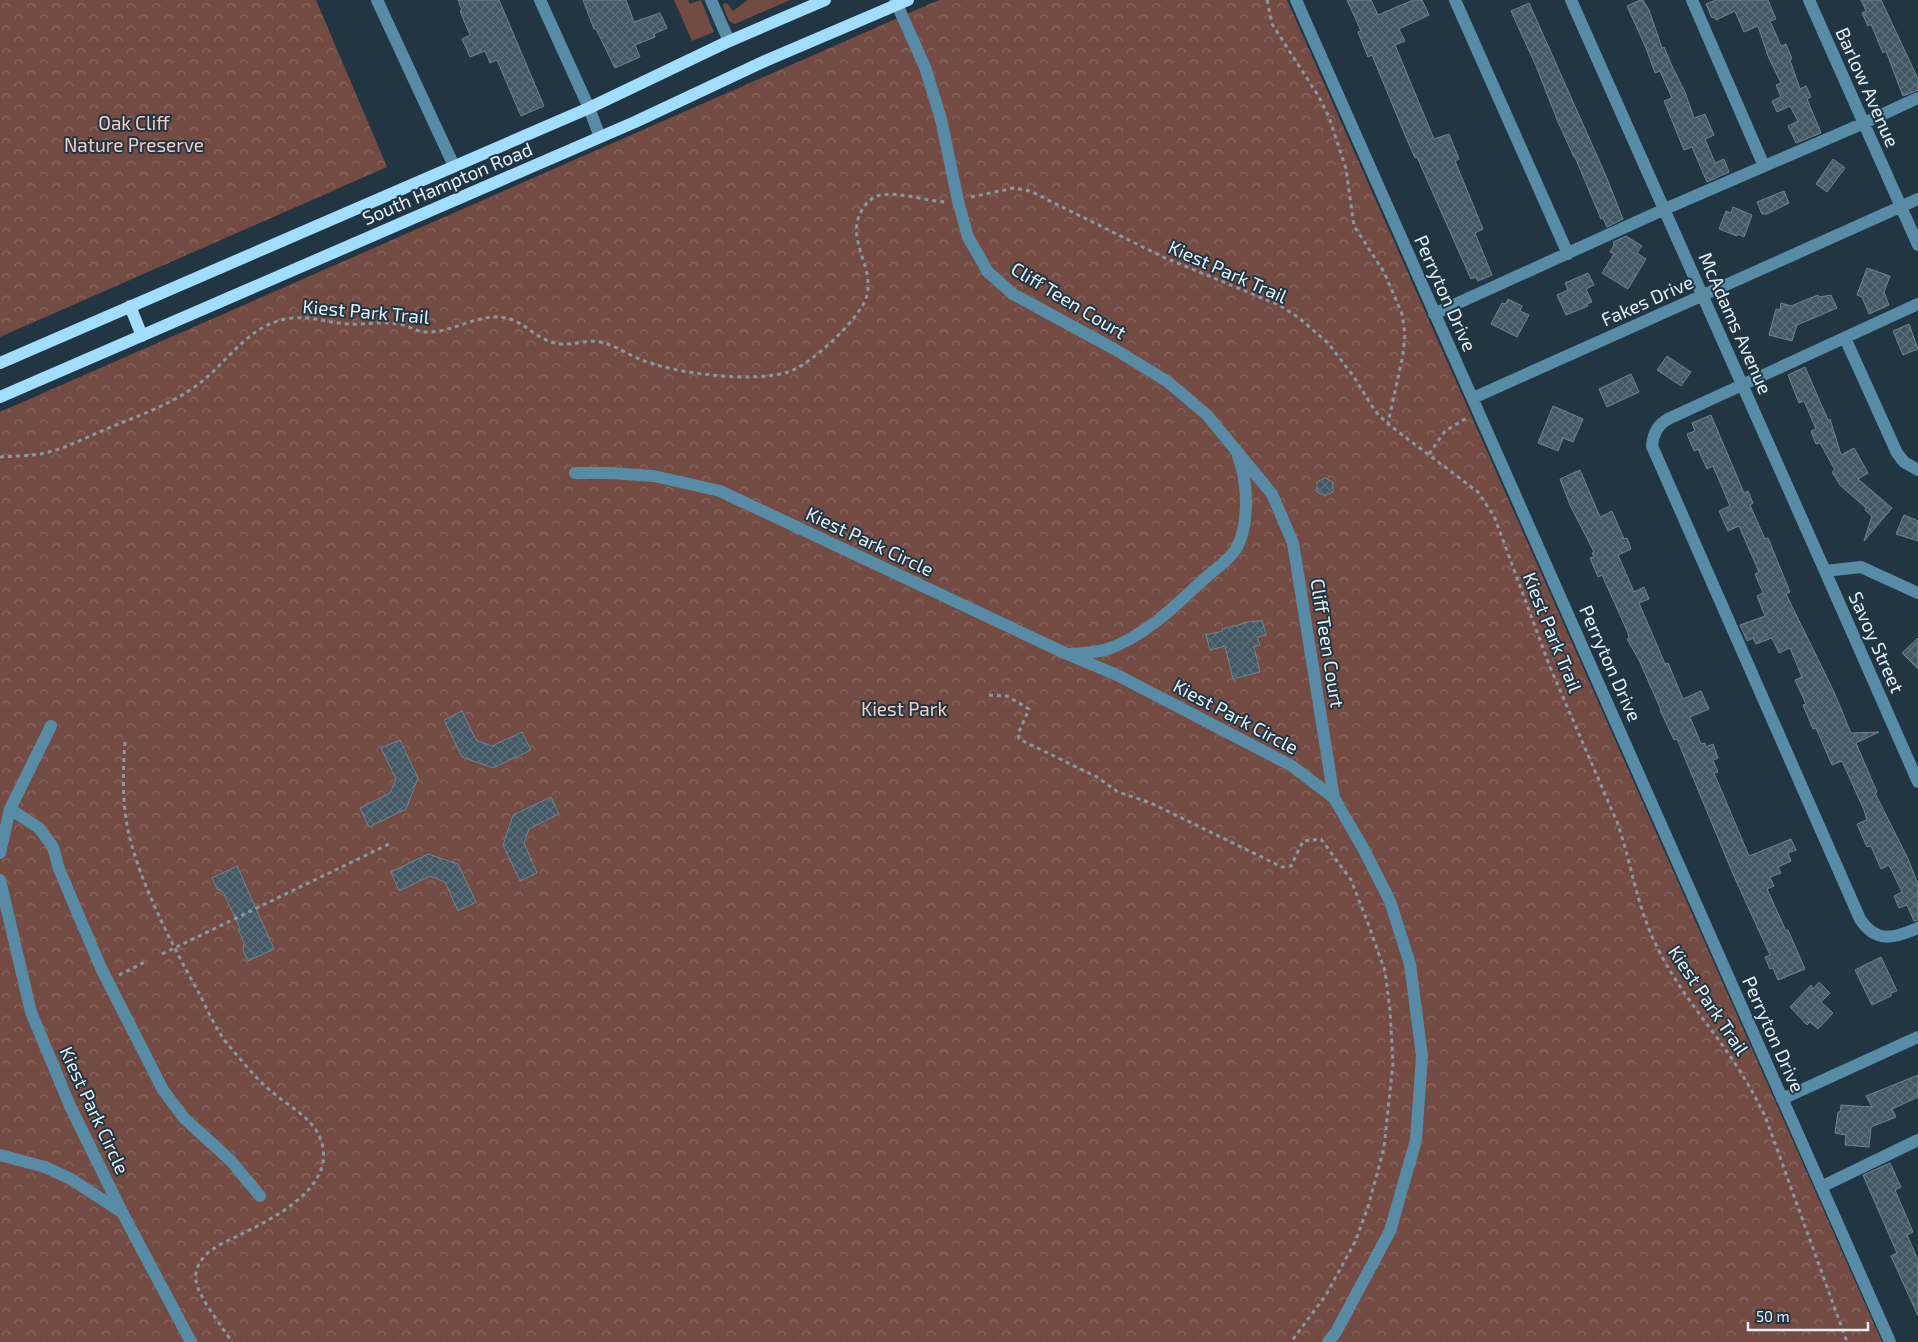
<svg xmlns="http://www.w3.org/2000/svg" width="1918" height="1342" viewBox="0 0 1918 1342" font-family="'Exo 2',sans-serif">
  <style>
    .grass { fill: #744b42 }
    .forest { fill: url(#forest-crowns) }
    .building { fill: url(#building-cross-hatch); stroke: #6d8592 }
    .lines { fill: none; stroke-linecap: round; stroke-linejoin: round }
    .path { stroke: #8898a2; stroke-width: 3; stroke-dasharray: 4 4; stroke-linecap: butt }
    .minor { stroke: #588ba6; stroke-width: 12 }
    .major { stroke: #a0ddfe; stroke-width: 12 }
    .labels { text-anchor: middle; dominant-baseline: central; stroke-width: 4; stroke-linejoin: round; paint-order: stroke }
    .street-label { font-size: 19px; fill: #e4f1f8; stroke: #213642 }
    .park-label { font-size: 19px; fill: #f6ccc4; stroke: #213642 }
  </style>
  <defs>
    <pattern id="forest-crowns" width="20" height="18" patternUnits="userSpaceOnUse" patternTransform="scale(1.25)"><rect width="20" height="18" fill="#744b42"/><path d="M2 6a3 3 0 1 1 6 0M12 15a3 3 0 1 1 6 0" fill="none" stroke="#88655e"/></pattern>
    <pattern id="building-cross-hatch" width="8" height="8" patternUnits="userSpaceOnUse" patternTransform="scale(1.25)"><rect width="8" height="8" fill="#425864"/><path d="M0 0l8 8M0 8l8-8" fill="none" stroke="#5d707b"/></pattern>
  </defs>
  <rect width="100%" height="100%" fill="#213642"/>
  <path class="grass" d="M674 0H688L690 4 701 0 714 32 692 41Z
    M748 0H790L735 24 729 21 723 6 724 3 728 4 733 11Z"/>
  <path class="forest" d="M0 0H316L387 167 0 337Z
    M939 0H1287L1882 1342H0V412Z"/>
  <path class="building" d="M458 0H499L544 106 521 116 497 60 490 63 485 51 470 57 462 39 470 35 460 11 462 10Z
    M583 0H626L634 22 660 13 667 28 654 34 655 37 635 45 640 57 615 68 596 29H594Z
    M1347 0H1371L1378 15 1413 0H1422L1429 15 1399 29 1405 41 1395 45 1434 139 1449 134 1459 159 1455 161 1483 229 1475 233 1492 275 1478 281 1476 277 1471 279 1417 157 1415 158 1405 135 1372 55 1368 57 1358 32 1361 31Z
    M1640 0H1643L1649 10 1662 48 1664 47 1672 66 1685 92 1694 118 1705 114 1714 135 1705 139 1715 163 1724 159 1729 172 1707 182 1692 147 1684 150 1664 101 1672 98 1660 71 1655 73 1646 48 1627 6Z
    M1716 0H1768L1776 19 1770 21 1781 46 1786 44 1792 59 1790 60 1800 89 1806 86 1811 97 1807 99 1821 133 1796 143 1788 126 1798 121 1790 106 1777 112 1772 101 1781 97 1776 85 1781 83 1768 56 1758 26 1744 32 1735 11 1716 20 1714 17 1712 18 1706 4Z
    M1861 0H1881L1918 79V90L1903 96 1886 51 1883 53 1871 24 1868 26 1862 13 1866 11Z
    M1529 3 1606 176 1623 219 1607 227 1603 218 1601 219 1575 157H1574L1558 122 1536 66 1511 11Z
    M1833 159 1845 168 1827 192 1816 184Z
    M1784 191 1789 203 1767 214H1762L1757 202Z
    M1733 207 1752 215 1744 237 1738 234 1737 236 1719 229 1726 211 1731 213Z
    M1626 236 1642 246 1637 253 1646 259 1628 289 1602 273 1614 254 1610 252 1614 245 1613 242Z
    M1867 268 1890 276 1884 292 1889 305 1869 314 1862 297 1857 295Z
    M1588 273 1594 285 1586 289 1592 302 1587 304 1588 306 1566 315 1557 295 1568 290 1565 283Z
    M1818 295 1819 297 1831 295 1837 308 1797 325 1792 341 1769 335 1776 309 1780 310 1781 303 1791 306Z
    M1508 299 1522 306 1520 311 1529 315 1517 337 1491 324 1502 303 1506 304Z
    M1909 324 1918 349 1903 355 1893 331Z
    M1667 356 1691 372 1681 386 1657 370Z
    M1805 367 1828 420 1830 419 1841 455 1854 448 1868 473 1858 479 1892 508 1864 541 1872 516 1865 510 1866 508 1840 485 1832 472 1835 470 1820 443 1816 444 1811 431 1816 429 1804 401 1799 403 1788 375Z
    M1631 374 1639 392 1607 407 1599 389Z
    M1553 406 1583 419 1573 442 1563 438 1558 451 1538 443Z
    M1711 415 1744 493 1748 491 1753 503 1750 505 1765 539 1768 538 1790 592 1786 594 1834 692 1851 733 1879 732 1856 743 1877 792 1875 793 1908 859 1918 884V920L1914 921 1907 905 1899 908 1894 896 1902 892 1889 865 1881 869 1871 846 1867 847 1857 824 1867 820 1864 810 1842 761 1832 765 1816 728 1813 729 1803 705 1806 704 1795 680 1802 677 1790 648 1779 653 1772 638 1756 644 1753 638 1747 641 1740 625 1765 616 1757 596 1763 593 1755 574 1759 572 1739 526 1728 531 1719 511 1730 506 1713 466 1707 469 1698 449 1694 451 1687 434 1695 431 1692 423Z
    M1580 470 1600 517 1612 511 1624 539 1627 538 1631 549 1618 555 1634 592 1644 587 1649 599 1639 603 1665 664 1668 663 1683 699 1701 691 1709 709 1690 717 1701 744 1705 743 1706 747 1713 744 1718 758 1713 760 1718 772 1714 773 1749 856 1791 839 1796 850 1788 853 1791 861 1778 867 1781 873 1770 877 1774 886 1767 889 1786 931 1788 930 1805 969 1778 980 1773 968 1770 969 1765 957 1770 955 1733 874 1677 739 1674 740 1660 710H1661L1639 660 1627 639 1629 638 1628 633 1602 575 1598 577 1590 558 1594 557 1592 553 1594 552 1570 505 1560 479Z
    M1325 478 1333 482V492L1325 496 1317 492V482Z
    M1904 515 1918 521V541L1896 534Z
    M1262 620 1266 635 1257 637 1260 645 1254 647 1260 672 1233 679 1225 646 1210 650 1206 635 1223 631 1222 629 1253 621 1254 622Z
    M1918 638V669L1902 653Z
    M462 711 476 740 492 746 522 732 531 750 493 768 462 757 444 720Z
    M400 740 418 778 406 809 369 827 360 808 390 793 396 779 381 748Z
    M551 797 559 814 529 829 524 843 537 873 520 881 503 845 513 815Z
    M428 854 458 864 476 902 458 911 445 882 430 876 399 891 391 872Z
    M237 866 274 949 248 961 243 951 244 942 238 929 240 928 223 892 217 889 212 878Z
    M1881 957 1897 991 1891 993V996L1872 1005 1855 970Z
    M1819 982 1830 993 1821 1002 1833 1013 1818 1029 1810 1022 1807 1025 1790 1007 1811 985 1813 989Z
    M1918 1075V1097L1892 1109 1896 1117 1871 1127 1869 1147 1845 1145 1846 1135 1835 1133 1838 1112H1840L1841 1105 1872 1107 1866 1096Z
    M1890 1163 1901 1187 1895 1190 1913 1232 1907 1235 1918 1260V1316L1891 1256 1897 1253 1863 1175Z"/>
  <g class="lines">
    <path class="path" d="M1267 0 1272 24 1319 97 1329 117 1346 169 1354 226 1384 272 1402 314 1405 334 1403 355 1388 423
      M971 197 1014 188 1030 191 1163 257 1279 305 1299 318 1328 343 1354 377 1375 411 1388 424 1478 492 1494 516 1550 667 1617 822C1632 864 1637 909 1658 949 1677 987 1704 1019 1728 1053 1742 1073 1754 1094 1765 1116L1847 1342
      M1429 454 1445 431 1467 418
      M0 457C13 456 27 456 40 454 62 450 83 439 104 430 135 417 168 406 196 386 229 362 248 323 292 318 312 316 329 323 348 324 365 325 383 321 399 324 409 326 417 332 427 332 454 333 482 310 510 319 526 324 537 339 555 343 570 347 585 339 600 342 615 345 628 355 642 360 677 374 752 383 788 372 810 366 862 317 867 295 874 267 846 239 861 212 864 205 870 199 877 196 895 190 925 201 945 202
      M989 695 1007 696 1029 709 1018 734 1019 739 1097 777 1118 792 1151 803 1282 867 1291 866 1303 841 1321 839 1351 880 1369 926 1385 971 1390 1010 1393 1063 1384 1148 1368 1207 1355 1242 1326 1295 1291 1342
      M125 742C123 770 122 797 127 825 137 878 173 947 200 995 208 1011 218 1034 230 1047 243 1062 256 1079 271 1091 291 1109 318 1119 323 1148 330 1191 271 1219 240 1235 231 1239 221 1243 213 1249 203 1255 194 1268 196 1280 197 1295 223 1328 232 1342
      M162 954 389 844
      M119 975 145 962"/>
    <path class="minor" d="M377 0 454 166
      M540 0 589 108 600 137
      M711 0 729 41
      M895 0 925 67 941 119 958 201 968 237 988 272 1013 294 1116 350 1168 382 1207 415 1272 494 1293 543 1334 798
      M1296 0 1890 1342
      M1455 0 1568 254
      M1571 0 1825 571 1861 567 1918 593
      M1692 0 1764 166
      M1809 0 1918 245
      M1918 304 1668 419C1657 425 1653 434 1652 446L1860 919C1876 944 1895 938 1918 928
      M1434 314 1665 209 1864 123 1918 98
      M1845 338 1897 453 1904 462 1918 470
      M1473 398 1918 199
      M575 473H611L654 476 720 491 1067 654 1117 675 1292 766 1334 798 1363 848 1390 901 1410 964 1422 1056 1416 1140 1390 1231 1336 1332 1328 1342
      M1825 571 1918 782
      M1070 654C1082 653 1096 653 1108 649 1145 636 1174 607 1203 580 1212 572 1230 559 1236 549 1250 524 1248 482 1238 456
      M10 809 39 828 53 847 59 869 101 968 163 1090 184 1118 231 1161 260 1196
      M0 853 10 809 51 726
      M0 880 31 1012 70 1106 123 1214 191 1342
      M1782 1099 1918 1037
      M0 1155 45 1167 71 1179 123 1213
      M1821 1187 1918 1140"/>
    <path class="major" d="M130 306 142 336
      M0 363 589 108 725 43 825 0
      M0 397 635 122 765 61 908 0"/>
  </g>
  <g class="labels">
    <g class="street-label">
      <text transform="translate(1868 87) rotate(66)">Barlow Avenue</text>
      <text transform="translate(447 183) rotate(-23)">South Hampton Road</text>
      <text transform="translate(1228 271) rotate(24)">Kiest Park Trail</text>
      <text transform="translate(1446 293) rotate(66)">Perryton Drive</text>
      <text transform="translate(1069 300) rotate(31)">Cliff Teen Court</text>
      <text transform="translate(1647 300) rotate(-24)">Fakes Drive</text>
      <text transform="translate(366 311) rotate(5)">Kiest Park Trail</text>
      <text transform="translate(1736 323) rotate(66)">McAdams Avenue</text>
      <text transform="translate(870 541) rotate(25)">Kiest Park Circle</text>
      <text transform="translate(1553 632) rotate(68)">Kiest Park Trail</text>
      <text transform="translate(1877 642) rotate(66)">Savoy Street</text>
      <text transform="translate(1328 643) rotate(81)">Cliff Teen Court</text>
      <text transform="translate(1611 663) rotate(66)">Perryton Drive</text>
      <text transform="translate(1236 716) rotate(28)">Kiest Park Circle</text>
      <text transform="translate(1709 1000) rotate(56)">Kiest Park Trail</text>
      <text transform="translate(1774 1034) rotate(66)">Perryton Drive</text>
      <text transform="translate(95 1110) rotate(65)">Kiest Park Circle</text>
    </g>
    <g class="park-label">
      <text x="134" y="122">Oak Cliff<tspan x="134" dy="22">Nature Preserve</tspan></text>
      <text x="904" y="708">Kiest Park</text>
    </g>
  </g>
  <path d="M1748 1322v8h120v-8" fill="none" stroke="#e4f1f8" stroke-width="2.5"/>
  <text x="1756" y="1322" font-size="15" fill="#e4f1f8" stroke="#213642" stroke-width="4" paint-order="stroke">50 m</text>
</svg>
